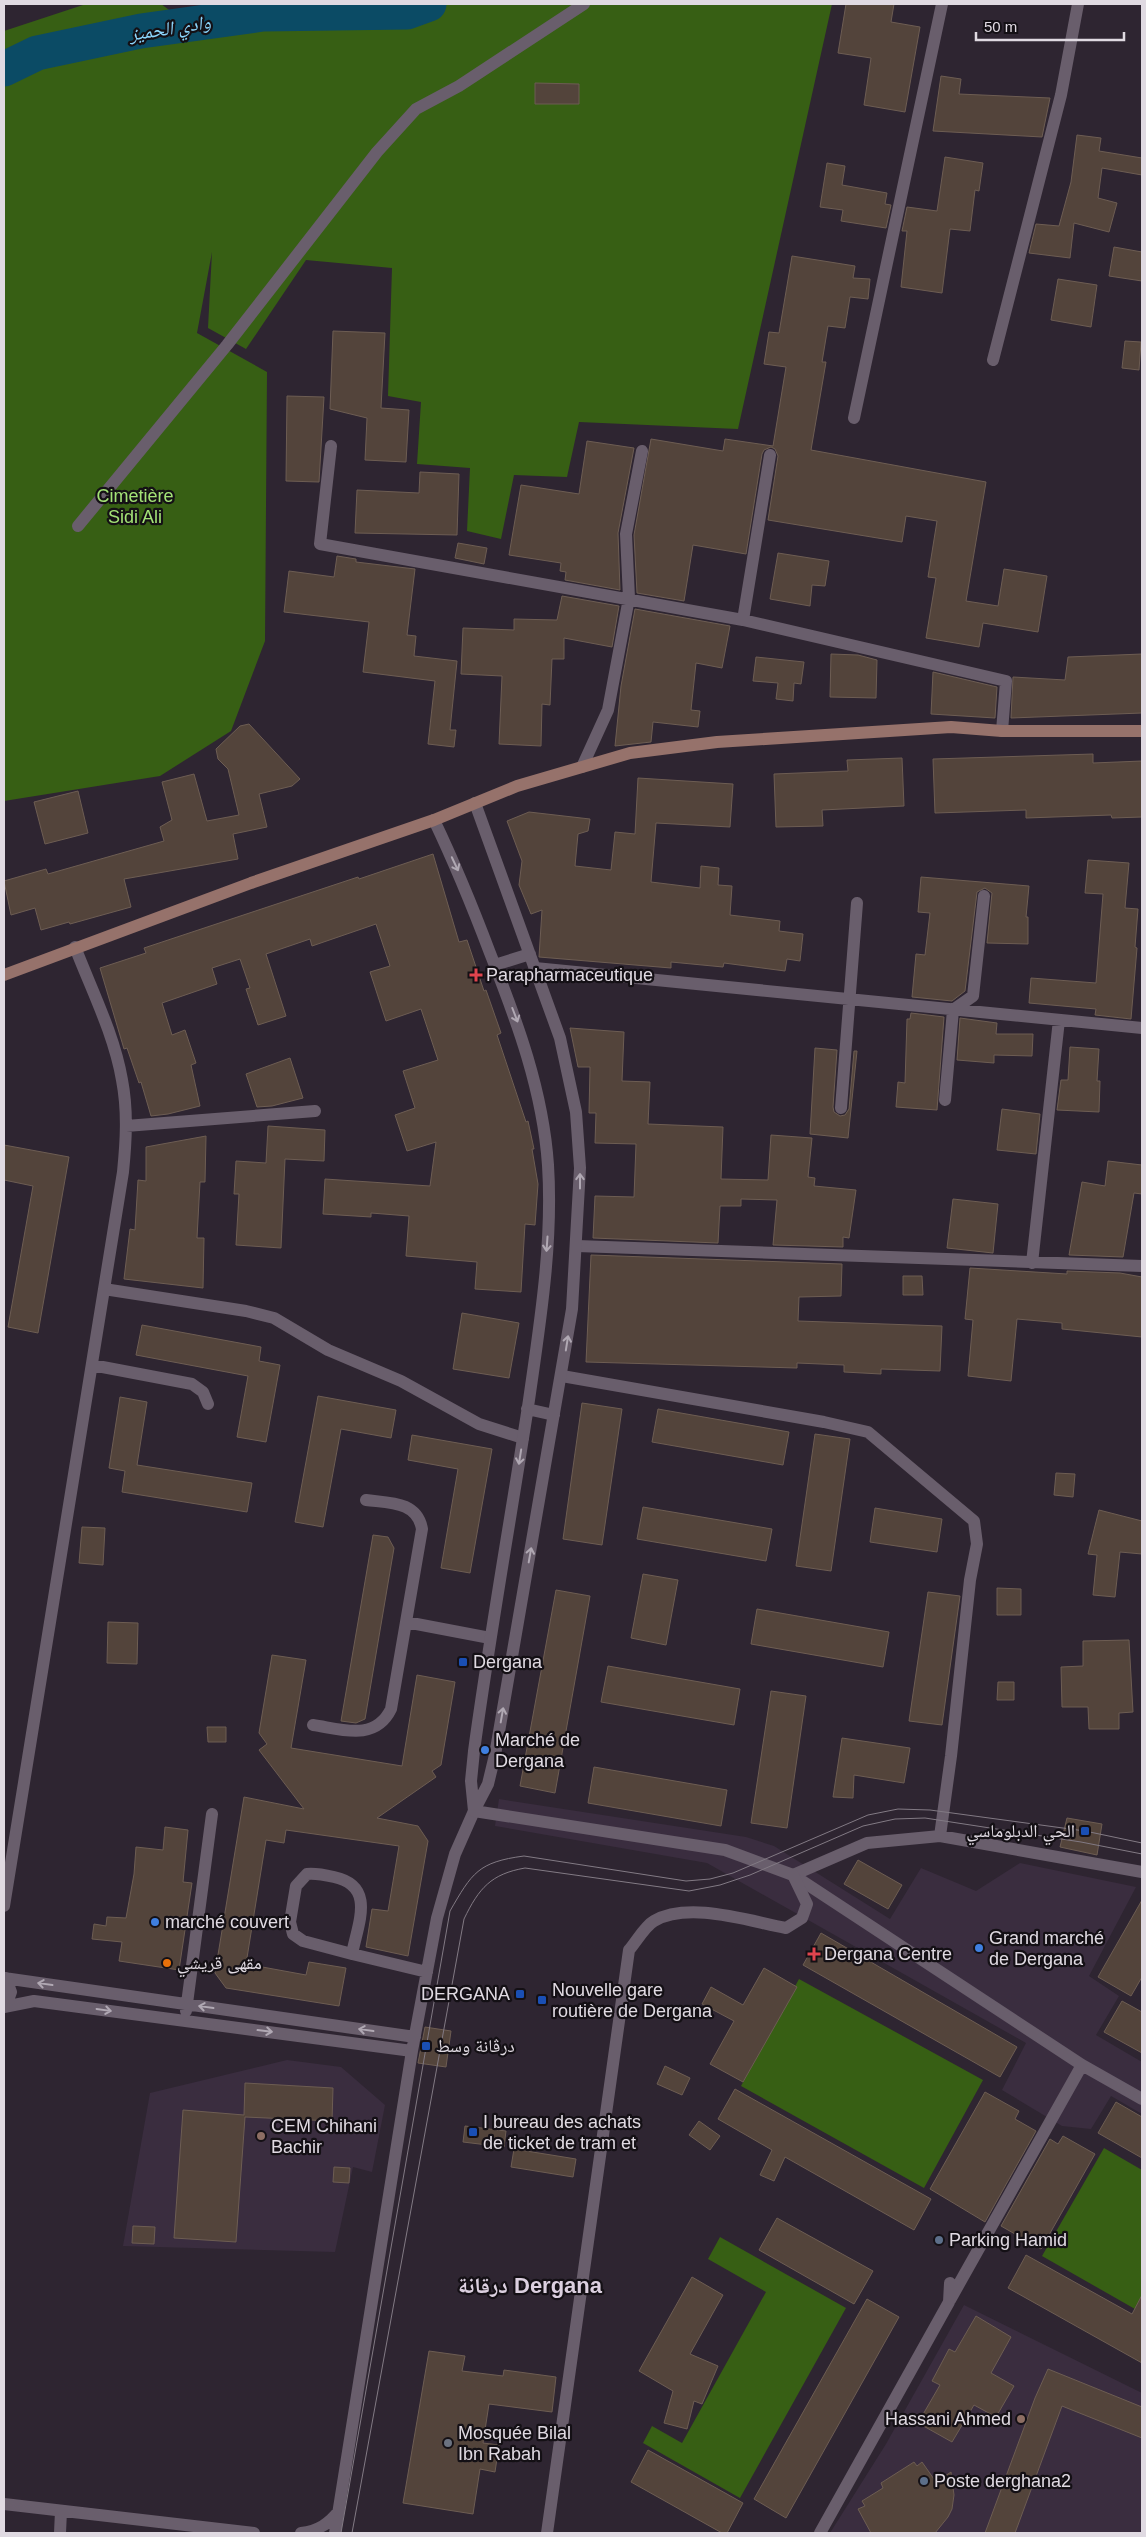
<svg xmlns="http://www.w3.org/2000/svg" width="1146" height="2537" viewBox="0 0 1146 2537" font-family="Helvetica,'Noto Naskh Arabic',sans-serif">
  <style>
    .built { fill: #3a2d3f }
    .green { fill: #375f14 }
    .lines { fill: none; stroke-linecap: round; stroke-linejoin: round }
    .river { stroke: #0b4b65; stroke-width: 35 }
    .building { fill: #53443b; stroke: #6d5d53 }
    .minor { stroke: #695e6c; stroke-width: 12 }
    .tertiary { stroke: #695e6c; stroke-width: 12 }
    .secondary { stroke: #96726b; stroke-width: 12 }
    .tram { stroke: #827a84; stroke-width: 1 }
    .oneway { stroke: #b0a8b3 }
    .health-dot { fill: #e0444e; stroke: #141015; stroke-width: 2 }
    .transit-dot { fill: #1a4fb4; stroke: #141015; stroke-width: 2 }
    .shop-dot { fill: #3f7fe0; stroke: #141015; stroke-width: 2 }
    .food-dot { fill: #e8710a; stroke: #141015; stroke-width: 2 }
    .education-dot { fill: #8d6e63; stroke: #141015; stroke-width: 2 }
    .service-dot { fill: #5c6f8a; stroke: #141015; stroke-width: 2 }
    .worship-dot { fill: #6b7280; stroke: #141015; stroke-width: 2 }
    .labels { text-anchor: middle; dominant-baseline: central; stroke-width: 4.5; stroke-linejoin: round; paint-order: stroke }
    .park-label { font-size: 18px; fill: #a3e276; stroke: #141015 }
    .poi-label { font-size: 18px; fill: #e0dae2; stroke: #141015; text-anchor: start }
    .water-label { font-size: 19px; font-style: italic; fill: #8cd7fe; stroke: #141015 }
    .district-label { font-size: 22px; font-weight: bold; fill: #dcd0e0; stroke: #141015 }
  </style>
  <rect width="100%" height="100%" fill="#2e2531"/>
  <path class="built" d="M499 1799 746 1837 774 1846 890 1919 921 1868 976 1891 1020 1863 1136 1887 1089 1976 1119 1996 1096 2035 1142 2062V2114L1111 2096 1091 2129 1062 2126 1002 2090 1026 2043 707 1863 495 1826Z
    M287 2060 341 2067 385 2105 372 2172 353 2167 335 2252 123 2246 150 2093Z
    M964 2305 1142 2393V2533H830L886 2444Z"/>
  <path class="green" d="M86 4H161L198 31 231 32 301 4H832L738 429 579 422 567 477 514 475 501 539 467 531 470 468 417 464 421 402 388 396 392 268 306 260 246 349 208 328 212 252 197 333 267 372 265 641 231 731 160 776 4 801V31Z
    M799 1979 983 2080 924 2188 741 2086Z
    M1104 2148 1142 2170V2313L1042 2256Z
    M720 2237 846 2308 740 2498 643 2443 652 2426 682 2443 766 2292 708 2259Z"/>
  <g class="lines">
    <path class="river" d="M4 69 37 53 141 31 263 14 407 12 429 4"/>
  </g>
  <path class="building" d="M846 4H894L891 22 920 27 905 112 864 105 871 58 838 53Z
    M941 76 961 79 959 94 1050 98 1042 137 933 131Z
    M535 83 579 84V104H535Z
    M1077 135 1101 138 1099 151 1142 158V175L1102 168 1098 198 1117 203 1109 232 1074 223 1070 258 1029 253 1036 224 1059 226 1071 182Z
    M945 157 983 163 979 191 975 190 970 231 950 229 942 293 901 287 907 231H902L907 207 937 211Z
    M827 163 845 166 842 185 887 193 885 204 891 205 886 228 841 221 843 210 820 207Z
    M1114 247 1142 252V281L1109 276Z
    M792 256 855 266 853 278 870 279 868 299 850 297 845 328 828 326 822 362H826L811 450 986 482 966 601 998 606 1004 569 1047 576 1038 632 983 623 979 647 926 638 936 578 928 577 937 521 906 516 902 542 768 520 778 456 775 449 771 447 764 450 762 454 746 554 693 545 684 601 637 593 634 535 651 439 723 451 725 439 773 446 786 367 764 364 769 332 779 333Z
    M1058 279 1097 285 1091 327 1051 320Z
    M333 331 385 333 381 408 409 410 406 462 365 460 367 418 330 409Z
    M1125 341 1141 342 1139 370 1122 368Z
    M287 396 324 397 319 482 286 481Z
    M587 441 634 448 618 533 620 590 565 580 566 572 560 571 561 563 509 555 521 485 579 494Z
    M420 472 459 474 457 535 355 533 357 490 419 493Z
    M458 543 487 548 484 564 455 558Z
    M778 553 829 561 825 586 812 585 810 606 770 599Z
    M337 556 356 559V562L415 569 407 635 416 636 414 656 457 661 450 730H456L454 747 428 744 435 681 363 672 369 622 284 612 289 571 334 577Z
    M562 596 619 606 612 647 564 638V659H552L550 705 542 704 541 746 499 744 502 676 461 674 463 628 514 630V619L557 620Z
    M635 609 730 626 722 668 696 663 691 710 700 711 698 727 653 722 651 742 615 746 621 686Z
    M831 654 858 655 877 660 876 698 830 697Z
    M1142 654V713L1011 718 1013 677 1065 680 1068 657Z
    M756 657 804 662 801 684 794 683 793 701 776 699 778 683 753 681Z
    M933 672 997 687 995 718 931 714Z
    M249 724 300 779 292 786 259 794 267 827 233 834 238 859 124 879 131 907 70 924 69 922 41 930 35 908 11 915 4 881 46 869 48 874 164 841 160 827 172 820 162 782 194 774 207 821 239 815 228 769 218 759 216 749 240 726Z
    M1093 754V763L1142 761V817L1112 818 1111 815 1026 818V810L935 813 933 759Z
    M902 758 904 806 822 810 823 826 776 827 774 774 848 771 847 760Z
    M638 778 733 784 730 827 656 823 651 882 700 888 701 866 719 868 718 885 732 886 730 915 780 921 779 931 803 934 800 961 787 959 785 971 724 963 723 967 671 962V968L539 957 542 910 531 914 519 885 522 861 507 821 529 812 590 819 588 831 578 834 575 866 611 870 615 832 635 834Z
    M78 791 88 833 45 844 34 802Z
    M433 854 459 942 467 940 484 991 486 990 501 1033 497 1035 526 1122 528 1121 534 1149H532L538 1184 535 1225 525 1224 521 1292 475 1289 477 1262 406 1256 409 1216 371 1213V1217L323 1214 325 1179 430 1186 436 1142 407 1151 395 1115 415 1108 403 1071 438 1060 421 1009 386 1021 370 972 390 966 376 924 312 946 310 939 266 954 286 1016 258 1025 246 989 250 988 240 959 212 968 217 984 162 1003 172 1035 185 1030 196 1063 191 1065 200 1106 168 1114 151 1116 141 1082 139 1083 127 1048 124 1049 100 968 146 953 144 948 358 877 359 879Z
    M1088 860 1129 863 1125 908 1138 909 1135 947 1137 948 1131 1019 1095 1015 1096 1009 1029 1003 1031 978 1096 983 1103 894 1085 893Z
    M921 877 1029 886 1026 917H1028V944L987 943 992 893 985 888 977 892 965 991 952 1001 912 997 916 954 925 955 930 913 918 912Z
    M911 1013 944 1017 937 1110 896 1107 898 1082 905 1083 907 1019H910Z
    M960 1018 997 1023 996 1034H1033L1032 1056 994 1055V1063L957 1060Z
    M570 1028 624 1032 622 1081 650 1082 648 1124 723 1127 721 1179 768 1180 771 1135 812 1138 808 1177 815 1178 814 1186 856 1190 849 1238 843 1237V1247L773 1245 777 1200 741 1199V1206H720L718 1243 593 1238 595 1196 634 1197 636 1144 595 1143 596 1113H589L590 1067H578Z
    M1070 1047 1099 1049 1097 1081H1100L1099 1112 1057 1110 1061 1080H1068Z
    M815 1048 837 1050 833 1107 834 1112 840 1116 845 1115 849 1109 854 1051H857L848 1138 810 1134Z
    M290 1058 303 1098 272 1106 257 1107 246 1074Z
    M1002 1109 1040 1114 1036 1154 997 1150Z
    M268 1126 325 1130 324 1161 285 1159 281 1248 236 1245 239 1194H234L236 1161 266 1163Z
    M206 1136 205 1182H200L197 1238H204L203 1288 124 1279 130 1229 135 1230 138 1180 146 1181V1147Z
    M4 1145 69 1157 38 1333 8 1327 33 1186 4 1180Z
    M1108 1161 1142 1165V1194L1134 1193 1123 1257 1069 1255 1082 1182 1105 1186Z
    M953 1199 998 1204 993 1253 947 1248Z
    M591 1255 842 1264 841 1296 799 1297 798 1321 942 1326 940 1371 881 1369V1374L844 1372V1365L797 1363V1368L586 1362Z
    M970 1268 1067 1274V1271L1120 1273 1142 1277V1337L1062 1329V1323L1017 1319 1011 1381 968 1376 973 1320 965 1319Z
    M903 1276H922L923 1295H903Z
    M462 1313 519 1323 509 1378 453 1369Z
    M142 1325 261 1347 259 1361 280 1365 266 1442 237 1437 248 1376 136 1355Z
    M318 1396 396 1410 391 1438 341 1429 323 1527 295 1522Z
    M120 1397 147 1402 137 1465 252 1483 247 1512 122 1492 125 1471 109 1468Z
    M582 1403 622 1409 602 1545 563 1539Z
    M658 1409 789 1432 783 1465 652 1442Z
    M815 1434 850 1439 831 1571 796 1566Z
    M412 1435 492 1449 470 1573 441 1568 458 1469 408 1460Z
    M1056 1473 1075 1474 1073 1497 1054 1495Z
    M643 1507 772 1529 766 1561 637 1539Z
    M875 1508 942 1519 937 1552 870 1542Z
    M1099 1510 1142 1521V1554L1120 1552 1115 1597 1093 1595 1097 1555 1088 1554Z
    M82 1527 105 1528 103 1565 79 1563Z
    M373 1535 388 1537 394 1548 365 1719 356 1723 341 1721Z
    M643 1574 678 1580 666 1645 631 1638Z
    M997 1588 1021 1589V1615H997Z
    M556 1590 590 1596 555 1793 520 1786Z
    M928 1592 960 1596 942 1725 909 1721Z
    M757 1609 889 1632 883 1667 751 1644Z
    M108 1622 138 1623 137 1664 107 1663Z
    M1129 1640 1133 1712 1119 1713V1729H1089L1088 1707H1062L1061 1667 1083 1666V1641Z
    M272 1655 306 1660 291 1748 402 1766 417 1675 455 1682 441 1765 432 1771 436 1777 377 1818 418 1826 428 1841 408 1956 366 1947 372 1909 388 1911 399 1846 286 1830 284 1843 266 1840 246 1964 306 1975 309 1962 346 1968 339 2006 226 1988 215 1973 244 1797 304 1809 259 1750 267 1744 259 1733Z
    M608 1666 740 1689 734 1725 601 1702Z
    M998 1682H1014V1700H997Z
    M771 1691 806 1696 787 1828 751 1823Z
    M207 1727H226V1742H208Z
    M842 1738 910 1748 904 1783 854 1775 853 1798 833 1797Z
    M594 1767 727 1790 721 1826 588 1803Z
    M1067 1818 1102 1824 1097 1855 1060 1847Z
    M165 1827 188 1830 183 1882 192 1883 179 1970 119 1961 122 1942 92 1939 94 1924 106 1926 107 1917 126 1918 134 1874 136 1847 163 1850Z
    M858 1860 902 1885 888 1909 844 1884Z
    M1142 1900V1977L1131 1996 1098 1977Z
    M821 1933 1017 2047 1000 2077 803 1965Z
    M764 1968 797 1987 743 2082 710 2064 734 2021 702 2004 711 1987 743 2005Z
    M1122 2001 1142 2012V2053L1104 2032Z
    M425 2027 451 2031 446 2067 418 2063Z
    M665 2066 690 2078 682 2095 657 2084Z
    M245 2083 333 2088 332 2121 245 2117 236 2242 174 2238 183 2110 244 2115Z
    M735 2089 931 2199 914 2230 785 2157 774 2181 760 2175 772 2150 718 2119Z
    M985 2092 1019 2111 1015 2119 1036 2131 985 2222 930 2189Z
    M1116 2102 1142 2117V2158L1098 2133Z
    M699 2121 720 2136 710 2150 689 2135Z
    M465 2126 506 2131 504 2147 463 2142Z
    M1063 2136 1095 2154 1041 2249 1001 2226 1050 2139 1058 2144Z
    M514 2149 576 2159 573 2177 511 2167Z
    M334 2167 350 2168 349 2183 333 2182Z
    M777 2218 873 2271 854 2304 759 2250Z
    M133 2226 155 2227 154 2244 132 2243Z
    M1026 2255 1132 2314 1142 2295V2363L1008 2288Z
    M692 2277 723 2295 690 2354 718 2366 702 2404 694 2401 687 2429 664 2423 673 2391 639 2371Z
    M867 2299 899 2317 786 2518 754 2499Z
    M976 2316 1011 2337 991 2373 1014 2386 996 2417 974 2405 952 2442 918 2423 940 2385 932 2381 949 2349 955 2352Z
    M429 2351 465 2356 462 2371 503 2376 504 2370 556 2377 552 2412 489 2404 483 2443 499 2445 495 2472 480 2469 473 2514 403 2503Z
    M1048 2369 1142 2407V2438L1062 2406 1015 2533H985L1035 2398Z
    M648 2450 743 2503 727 2533H722L631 2482Z
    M914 2462 917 2466 922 2462 936 2482 951 2472 954 2495 952 2509 948 2517 935 2533H871L858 2509 865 2506 862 2501 883 2488 881 2483Z"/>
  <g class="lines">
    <path class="minor" d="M993 360 1061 95 1078 4
      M854 418 942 4
      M331 446 320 544 743 620 1006 681 1002 731
      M78 526 227 345 377 152 416 109 459 86 584 4
      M743 620 770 455
      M582 767 608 710 629 598 626 534 642 451
      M535 968 1142 1028
      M945 1100 953 1010 973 996 984 896
      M841 1108 857 903
      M126 1126 315 1111
      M577 1246 1142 1266
      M1032 1263 1059 1020
      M104 1289 246 1311 274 1318 328 1350 401 1381 479 1424 523 1438
      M92 1365 192 1384 203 1392 208 1404
      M562 1376 824 1422 868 1432 974 1521 977 1544 970 1580 951 1756 940 1836
      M406 1622 490 1638
      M313 1725C341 1729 375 1742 391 1709L422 1529C417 1501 389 1503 366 1500
      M307 1874C316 1873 325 1875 334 1877 376 1886 358 1923 352 1954L303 1941 293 1934 290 1922 296 1886Z
      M793 1875 1082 2065 1142 2099
      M793 1875 867 1843 940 1836 1142 1872
      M4 1906 123 1172C126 1142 128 1111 122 1080 114 1034 92 991 75 947
      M352 1954 427 1972
      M4 1978 415 2037
      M6 1978 11 1992 6 2006
      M4 2007 34 2001 412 2051
      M186 2011 212 1814
      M950 2300 1082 2065
      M4 2504 254 2533
      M60 2533 61 2511
      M301 2533C318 2531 329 2524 339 2511
      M335 2533 412 2051 437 1918 455 1854 474 1811
      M820 2533 949 2302 950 2283"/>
    <path class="tertiary" d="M434 820C455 864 473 908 490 953 517 1021 543 1091 548 1165 553 1243 540 1323 529 1400 511 1517 490 1633 474 1751L471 1781 474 1811
      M495 965 530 954
      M527 1409 554 1415
      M474 1811 725 1850 793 1875 807 1904 802 1918 786 1928C748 1921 689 1901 654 1921 645 1926 636 1942 629 1950L547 2533
      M474 1811 488 1784 495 1755 572 1309 580 1168 576 1112 560 1038 475 803"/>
    <path class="secondary" d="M4 975 251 883 434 820 517 786 630 753 717 742 951 727 1002 731H1142"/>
    <path class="tram" d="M341 2533 450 1911C472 1873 478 1862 524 1856L686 1881 710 1879 733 1873 868 1815 898 1809 930 1810 1085 1831 1142 1843
      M352 2533 464 1919C479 1888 491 1874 525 1868L689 1891 720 1885 750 1875 863 1826 895 1819 925 1818 1081 1842 1142 1854"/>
  </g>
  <defs><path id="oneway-shaft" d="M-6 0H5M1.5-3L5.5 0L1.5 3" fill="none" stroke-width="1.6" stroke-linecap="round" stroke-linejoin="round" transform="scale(1.25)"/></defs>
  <g class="oneway">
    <use href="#oneway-shaft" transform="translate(455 864) rotate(65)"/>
    <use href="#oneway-shaft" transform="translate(515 1015) rotate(69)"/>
    <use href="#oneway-shaft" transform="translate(580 1181) rotate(-90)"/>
    <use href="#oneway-shaft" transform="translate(547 1244) rotate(94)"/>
    <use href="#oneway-shaft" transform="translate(567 1343) rotate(-81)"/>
    <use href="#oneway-shaft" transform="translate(520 1457) rotate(99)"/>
    <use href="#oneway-shaft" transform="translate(530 1555) rotate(-80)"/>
    <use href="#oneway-shaft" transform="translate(502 1715) rotate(-80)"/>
    <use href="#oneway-shaft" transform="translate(45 1984) rotate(-172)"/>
    <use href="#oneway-shaft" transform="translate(206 2007) rotate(-172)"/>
    <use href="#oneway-shaft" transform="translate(104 2010) rotate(8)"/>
    <use href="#oneway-shaft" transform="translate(366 2030) rotate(-172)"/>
    <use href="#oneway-shaft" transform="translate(265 2031) rotate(7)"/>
  </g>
  <g class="health-dot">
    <path d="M473.5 967.5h5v5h5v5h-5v5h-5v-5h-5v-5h5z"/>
    <path d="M811.5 1946.5h5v5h5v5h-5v5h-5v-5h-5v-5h5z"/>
  </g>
  <g class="transit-dot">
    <rect x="458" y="1657" width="10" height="10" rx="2.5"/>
    <rect x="1080" y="1826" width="10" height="10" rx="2.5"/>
    <rect x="515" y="1989" width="10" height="10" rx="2.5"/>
    <rect x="537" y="1995" width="10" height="10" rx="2.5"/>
    <rect x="421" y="2041" width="10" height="10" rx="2.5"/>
    <rect x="468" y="2127" width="10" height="10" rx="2.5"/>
  </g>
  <g class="shop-dot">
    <circle cx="485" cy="1750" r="5"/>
    <circle cx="155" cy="1922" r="5"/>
    <circle cx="979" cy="1948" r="5"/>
  </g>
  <circle class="food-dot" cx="167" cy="1963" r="5"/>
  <g class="education-dot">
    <circle cx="261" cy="2136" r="5"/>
    <circle cx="1021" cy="2419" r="5"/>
  </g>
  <g class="service-dot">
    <circle cx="939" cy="2240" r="5"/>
    <circle cx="924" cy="2481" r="5"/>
  </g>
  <circle class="worship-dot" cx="448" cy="2443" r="5"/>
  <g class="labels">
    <g class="park-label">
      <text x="135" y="496">Cimetière<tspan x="135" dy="21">Sidi Ali</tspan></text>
    </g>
    <g class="poi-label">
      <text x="486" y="975">Parapharmaceutique</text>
      <text x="473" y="1662">Dergana</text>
      <text x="495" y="1740">Marché de<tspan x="495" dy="21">Dergana</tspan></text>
      <text x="1075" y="1831" text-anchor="end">الحي الدبلوماسي</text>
      <text x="165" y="1922">marché couvert</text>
      <text x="989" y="1938">Grand marché<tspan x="989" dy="21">de Dergana</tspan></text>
      <text x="824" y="1954">Dergana Centre</text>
      <text x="177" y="1963">مقهى قريشي</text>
      <text x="552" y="1990">Nouvelle gare<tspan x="552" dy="21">routière de Dergana</tspan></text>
      <text x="510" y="1994" text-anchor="end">DERGANA</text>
      <text x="436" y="2046">درڨانة وسط</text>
      <text x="483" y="2122">I bureau des achats<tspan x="483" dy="21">de ticket de tram et</tspan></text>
      <text x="271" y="2126">CEM Chihani<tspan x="271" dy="21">Bachir</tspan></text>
      <text x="949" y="2240">Parking Hamid</text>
      <text x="1011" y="2419" text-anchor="end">Hassani Ahmed</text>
      <text x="458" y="2433">Mosquée Bilal<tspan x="458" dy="21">Ibn Rabah</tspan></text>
      <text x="934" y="2481">Poste derghana2</text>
    </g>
    <g class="water-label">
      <text transform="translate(170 28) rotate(-9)">وادي الحميز</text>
    </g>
    <g class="district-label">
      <text x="530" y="2285">درقانة Dergana</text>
    </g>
  </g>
  <rect width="1146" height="2537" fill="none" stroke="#e0dae2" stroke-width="10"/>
  <path d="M976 32v8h148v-8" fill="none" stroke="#e0dae2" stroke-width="2.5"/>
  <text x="984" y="32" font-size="15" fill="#e0dae2" stroke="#141015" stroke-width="4" paint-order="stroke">50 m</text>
</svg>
